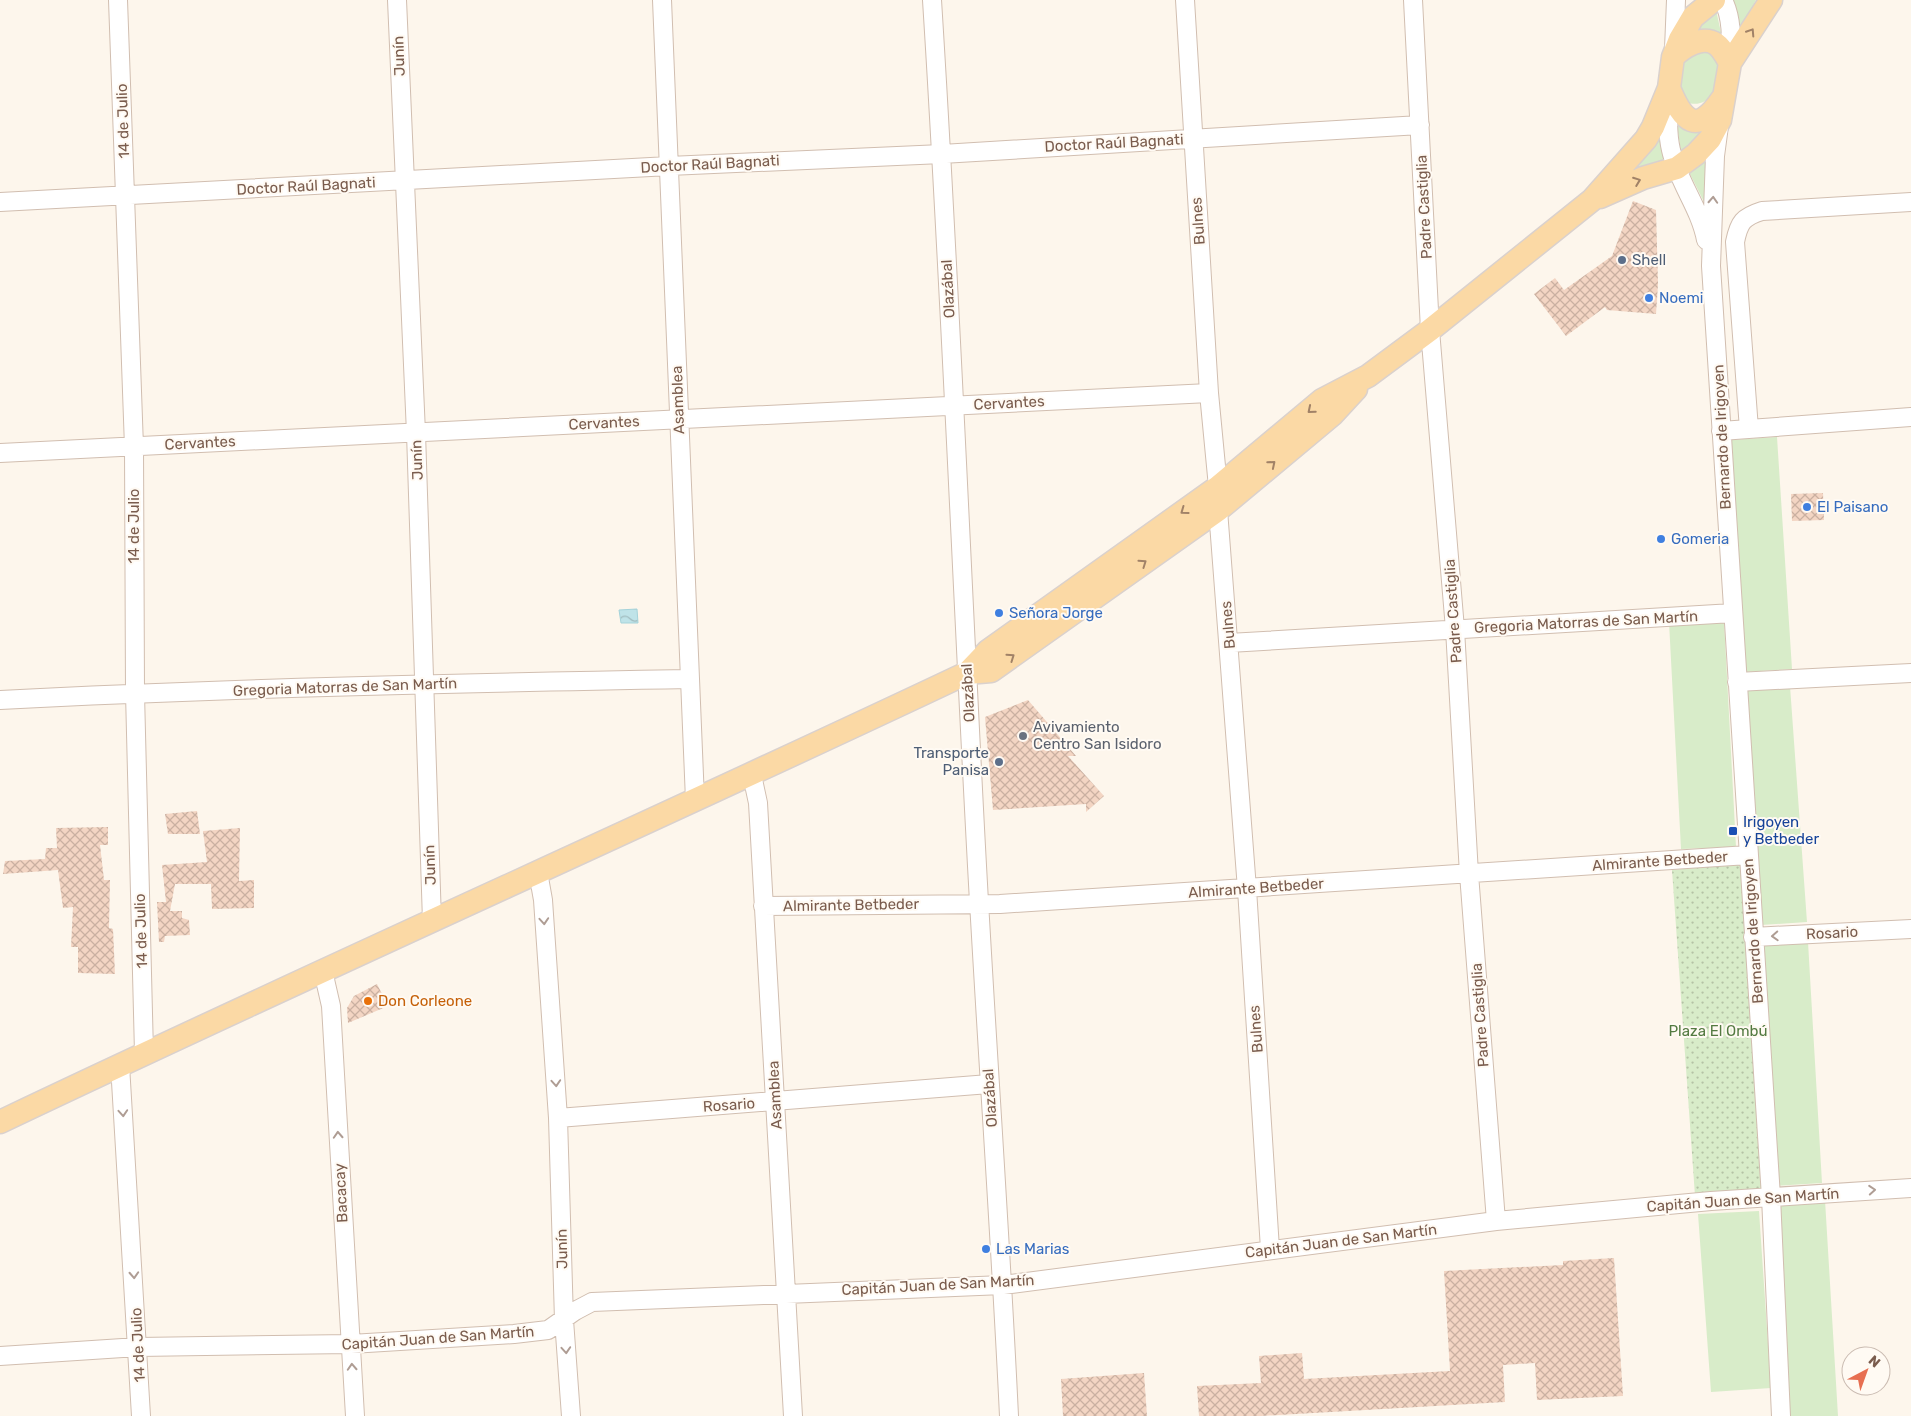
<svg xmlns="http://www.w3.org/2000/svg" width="1911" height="1416" viewBox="0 0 1911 1416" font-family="Rubik,sans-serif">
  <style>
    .green { fill: #d8ecc9 }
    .park { fill: url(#park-dots) }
    .water { fill: url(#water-waves); stroke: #a5d3da }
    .building { fill: url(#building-cross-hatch) }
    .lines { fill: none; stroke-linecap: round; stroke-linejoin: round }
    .minor-casing { stroke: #d1beb0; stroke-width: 20 }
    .major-casing { stroke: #dad1cd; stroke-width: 25 }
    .minor { stroke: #fff; stroke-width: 18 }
    .major { stroke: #fbd9a5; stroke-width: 22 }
    .oneway { stroke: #a18267 }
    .oneway2 { stroke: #af9d94 }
    .service-dot { fill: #5c6f8a; stroke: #fffaf3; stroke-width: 2 }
    .shop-dot { fill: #3f7fe0; stroke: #fffaf3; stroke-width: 2 }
    .worship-dot { fill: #6b7280; stroke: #fffaf3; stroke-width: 2 }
    .transit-dot { fill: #1a4fb4; stroke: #fffaf3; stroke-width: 2 }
    .food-dot { fill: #e8710a; stroke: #fffaf3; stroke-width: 2 }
    .labels { text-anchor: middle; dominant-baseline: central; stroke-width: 4; stroke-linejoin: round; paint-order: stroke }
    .street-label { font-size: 15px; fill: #7a5c4d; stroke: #fffaf3 }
    .service-label { font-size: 15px; fill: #4e5e75; stroke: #fffaf3; text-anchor: start }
    .shop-label { font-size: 15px; fill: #366cbe; stroke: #fffaf3; text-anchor: start }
    .worship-label { font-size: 15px; fill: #5b616d; stroke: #fffaf3; text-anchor: start }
    .transit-label { font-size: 15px; fill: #164399; stroke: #fffaf3; text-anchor: start }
    .food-label { font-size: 15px; fill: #c56008; stroke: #fffaf3; text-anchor: start }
    .park-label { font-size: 15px; fill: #537a41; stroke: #fffaf3 }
  </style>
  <defs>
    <pattern id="park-dots" width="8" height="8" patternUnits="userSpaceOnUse" patternTransform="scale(1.25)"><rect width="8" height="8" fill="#d8ecc9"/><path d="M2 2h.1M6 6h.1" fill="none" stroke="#b4c2a5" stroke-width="1.8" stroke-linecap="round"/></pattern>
    <pattern id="water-waves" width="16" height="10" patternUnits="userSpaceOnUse" patternTransform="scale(1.25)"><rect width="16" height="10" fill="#bfe3e8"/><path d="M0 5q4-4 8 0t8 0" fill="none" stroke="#a0bbbe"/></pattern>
    <pattern id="building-cross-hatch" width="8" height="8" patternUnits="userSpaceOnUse" patternTransform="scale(1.25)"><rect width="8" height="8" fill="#f3d5c3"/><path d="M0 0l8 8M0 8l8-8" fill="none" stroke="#cab0a1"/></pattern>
  </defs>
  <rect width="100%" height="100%" fill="#fdf6ec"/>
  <path class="green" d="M1733 0H1756L1740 31Z
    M1716 10 1722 37 1692 33Z
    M1707 50 1717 57C1723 78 1713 112 1685 102 1679 88 1677 58 1695 51 1698 50 1703 50 1707 50Z
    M1676 120 1705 129 1691 151H1681Z
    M1661 133 1667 162 1618 181Z
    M1708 154 1706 206 1688 170Z
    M1777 437 1792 669 1745 672 1730 440Z
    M1724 620 1736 847 1681 849 1669 622Z
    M1790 686 1807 922 1761 925 1745 689Z
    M1808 942 1822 1183 1776 1186 1762 945Z
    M1825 1200 1838 1416H1787L1774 1203Z
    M1759 1211 1771 1388 1711 1392 1698 1214Z"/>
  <path class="park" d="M1742 864 1765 1192 1695 1196 1672 870Z"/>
  <path class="water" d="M637 609 638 623H621L619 610Z"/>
  <path class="building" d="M1633 201 1656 210 1658 284 1656 314 1607 310 1605 307 1566 336 1534 294 1555 278 1564 290 1612 256Z
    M1823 493 1824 520 1792 521 1791 494Z
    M1028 700 1076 756H1068L1104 796 1086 812V804L993 810 985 717Z
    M197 811 200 834H168L165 814Z
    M108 827V845H100L104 880H110L109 928 113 929 115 974 78 973V947H71L73 907 63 908 58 870 3 874 5 861 45 859 46 848H57L56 828Z
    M240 828 239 881 254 880V908L212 909 211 884H175L170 911H182V918L189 920 190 935 165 936 164 942H159L157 902H166L162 865 207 862 203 831Z
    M377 984 388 1006 348 1023 347 1008 354 996Z
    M1614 1258 1623 1396 1537 1400 1535 1363 1503 1365 1505 1402 1261 1416H1199L1197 1386 1261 1383 1259 1356 1302 1353 1304 1379 1450 1371 1444 1271 1563 1265V1261Z
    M1144 1373 1147 1416H1063L1061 1379Z"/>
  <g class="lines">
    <g class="minor-casing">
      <path id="minor" d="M118 0 134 447 135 693 144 1053
        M397 0 416 433 432 921
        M662 0 695 800
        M932 0C950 282 961 565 976 847 986 1037 1000 1226 1009 1416
        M1185 0 1209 393 1218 487V510L1247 889 1270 1249
        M1413 0 1430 330 1455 629 1469 874 1496 1221
        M1723 0C1733 20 1731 41 1730 63
        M1674 49 1676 0
        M1669 96C1668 114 1667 133 1671 150 1678 182 1700 208 1706 240
        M1719 126 1715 156 1711 266 1771 1197 1781 1416
        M0 202 669 166 942 154 1420 125
        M1749 429 1735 242C1739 222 1743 217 1762 211L1911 202
        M1721 431 1911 417
        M0 453 1209 393
        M1229 643 1733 613
        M1737 682 1911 673
        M0 700C230 688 460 683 690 679
        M752 775 758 803 793 1416
        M538 872 543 900 558 1118 564 1320 571 1416
        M763 906 1000 904 1748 855
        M1753 937 1911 929
        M323 971 331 1006 355 1416
        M120 1065 141 1416
        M558 1118 989 1084
        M0 1356 138 1347 351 1344 514 1334 548 1330 575 1311 592 1302 1003 1285 1496 1221 1711 1201 1911 1188"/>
    </g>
    <g class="major-casing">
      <path id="major" d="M1673 57C1683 47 1702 35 1716 44 1722 48 1726 56 1730 63
        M1669 88C1683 122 1697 136 1722 99
        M1600 197 1643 178 1677 168 1696 154 1710 139 1720 120 1730 63 1771 0
        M967 673 991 671 1218 510 1332 415 1356 389
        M0 1122C321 969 646 825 967 673L988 651 1218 487 1322 400 1368 376 1430 330 1592 200 1646 139 1653 127 1669 88 1673 57 1680 39 1693 17 1714 0"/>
    </g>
    <use href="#minor" class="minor"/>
    <use href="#major" class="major"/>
  </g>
  <defs><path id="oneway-chevron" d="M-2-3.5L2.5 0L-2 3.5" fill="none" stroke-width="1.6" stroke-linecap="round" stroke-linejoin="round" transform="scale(1.25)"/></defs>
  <g class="oneway">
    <use href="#oneway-chevron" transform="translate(1751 32) rotate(-57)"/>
    <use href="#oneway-chevron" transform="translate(1637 181) rotate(-21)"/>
    <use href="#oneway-chevron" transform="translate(1311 410) rotate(140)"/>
    <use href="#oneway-chevron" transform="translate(1272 464) rotate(-40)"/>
    <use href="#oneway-chevron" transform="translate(1184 511) rotate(144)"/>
    <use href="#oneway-chevron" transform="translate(1143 563) rotate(-35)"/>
    <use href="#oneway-chevron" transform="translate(1011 657) rotate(-35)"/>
  </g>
  <g class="oneway2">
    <use href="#oneway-chevron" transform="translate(1713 200) rotate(-87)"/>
    <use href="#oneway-chevron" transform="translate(544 921) rotate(86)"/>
    <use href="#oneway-chevron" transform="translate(1775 936) rotate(177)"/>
    <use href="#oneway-chevron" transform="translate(556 1083) rotate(86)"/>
    <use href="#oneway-chevron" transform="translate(123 1113) rotate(86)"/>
    <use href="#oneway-chevron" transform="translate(338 1135) rotate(-93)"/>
    <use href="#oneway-chevron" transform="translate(1872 1190) rotate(-4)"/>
    <use href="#oneway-chevron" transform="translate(134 1275) rotate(87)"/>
    <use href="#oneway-chevron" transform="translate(566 1350) rotate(86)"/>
    <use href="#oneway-chevron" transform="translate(352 1367) rotate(-93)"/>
  </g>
  <g class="service-dot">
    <circle cx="1622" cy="260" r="5"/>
    <circle cx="999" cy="762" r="5"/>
  </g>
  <g class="shop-dot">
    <circle cx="1649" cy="298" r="5"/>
    <circle cx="1807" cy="507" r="5"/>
    <circle cx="1661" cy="539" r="5"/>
    <circle cx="999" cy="613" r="5"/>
    <circle cx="986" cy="1249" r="5"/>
  </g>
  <circle class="worship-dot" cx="1023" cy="736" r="5"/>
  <rect class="transit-dot" x="1728" y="826" width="10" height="10" rx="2.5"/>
  <circle class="food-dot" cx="368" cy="1001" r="5"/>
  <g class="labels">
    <g class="street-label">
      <text transform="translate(399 56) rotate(-92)">Junín</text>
      <text transform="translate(123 121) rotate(-92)">14 de Julio</text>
      <text transform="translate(1114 143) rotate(-3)">Doctor Raúl Bagnati</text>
      <text transform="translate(710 164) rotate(-3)">Doctor Raúl Bagnati</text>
      <text transform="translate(306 186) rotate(-3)">Doctor Raúl Bagnati</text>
      <text transform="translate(1424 207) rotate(-93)">Padre Castiglia</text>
      <text transform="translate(1198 221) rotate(-94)">Bulnes</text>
      <text transform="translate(948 289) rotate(-93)">Olazábal</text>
      <text transform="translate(678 400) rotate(-92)">Asamblea</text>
      <text transform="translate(1009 403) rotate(-3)">Cervantes</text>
      <text transform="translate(604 423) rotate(-3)">Cervantes</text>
      <text transform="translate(1722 437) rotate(-93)">Bernardo de Irigoyen</text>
      <text transform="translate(200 443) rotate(-3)">Cervantes</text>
      <text transform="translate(417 460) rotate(-92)">Junín</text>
      <text transform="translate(134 526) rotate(-90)">14 de Julio</text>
      <text transform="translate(1453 611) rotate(-94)">Padre Castiglia</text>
      <text transform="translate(1586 622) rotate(-3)">Gregoria Matorras de San Martín</text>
      <text transform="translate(1228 625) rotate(-95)">Bulnes</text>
      <text transform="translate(345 687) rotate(-2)">Gregoria Matorras de San Martín</text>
      <text transform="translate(968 693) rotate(-93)">Olazábal</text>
      <text transform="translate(1660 861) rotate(-4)">Almirante Betbeder</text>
      <text transform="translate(430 865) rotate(-92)">Junín</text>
      <text transform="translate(1256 888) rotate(-4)">Almirante Betbeder</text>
      <text transform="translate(851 905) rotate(-1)">Almirante Betbeder</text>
      <text transform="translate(141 931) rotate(-92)">14 de Julio</text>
      <text transform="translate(1753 931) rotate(-94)">Bernardo de Irigoyen</text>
      <text transform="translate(1832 933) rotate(-3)">Rosario</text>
      <text transform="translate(1480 1015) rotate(-94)">Padre Castiglia</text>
      <text transform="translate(1256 1029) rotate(-94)">Bulnes</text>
      <text transform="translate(775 1095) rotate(-93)">Asamblea</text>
      <text transform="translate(990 1098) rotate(-94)">Olazábal</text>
      <text transform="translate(729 1105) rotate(-4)">Rosario</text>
      <text transform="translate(341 1193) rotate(-93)">Bacacay</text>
      <text transform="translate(1743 1200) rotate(-4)">Capitán Juan de San Martín</text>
      <text transform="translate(1341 1241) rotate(-7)">Capitán Juan de San Martín</text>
      <text transform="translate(562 1249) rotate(-91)">Junín</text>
      <text transform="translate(938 1285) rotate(-3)">Capitán Juan de San Martín</text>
      <text transform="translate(438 1338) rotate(-4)">Capitán Juan de San Martín</text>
      <text transform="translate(138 1345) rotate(-93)">14 de Julio</text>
    </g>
    <g class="service-label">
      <text x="1632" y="260">Shell</text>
      <text x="989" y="753" text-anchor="end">Transporte<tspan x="989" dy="17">Panisa</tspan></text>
    </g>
    <g class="shop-label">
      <text x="1659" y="298">Noemi</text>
      <text x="1817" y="507">El Paisano</text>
      <text x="1671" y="539">Gomeria</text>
      <text x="1009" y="613">Señora Jorge</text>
      <text x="996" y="1249">Las Marias</text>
    </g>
    <g class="worship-label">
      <text x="1033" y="727">Avivamiento<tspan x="1033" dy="17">Centro San Isidoro</tspan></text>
    </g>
    <g class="transit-label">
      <text x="1743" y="822">Irigoyen<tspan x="1743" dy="17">y Betbeder</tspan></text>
    </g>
    <g class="food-label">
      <text x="378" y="1001">Don Corleone</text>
    </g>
    <g class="park-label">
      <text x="1718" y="1031">Plaza El Ombú</text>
    </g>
  </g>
  <g transform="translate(1866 1371) rotate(41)"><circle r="24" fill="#fffaf3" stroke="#cabbb1"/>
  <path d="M0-4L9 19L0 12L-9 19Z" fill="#e76f51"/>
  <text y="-8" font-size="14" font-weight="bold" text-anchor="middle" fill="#7a5c4d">N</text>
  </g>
</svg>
